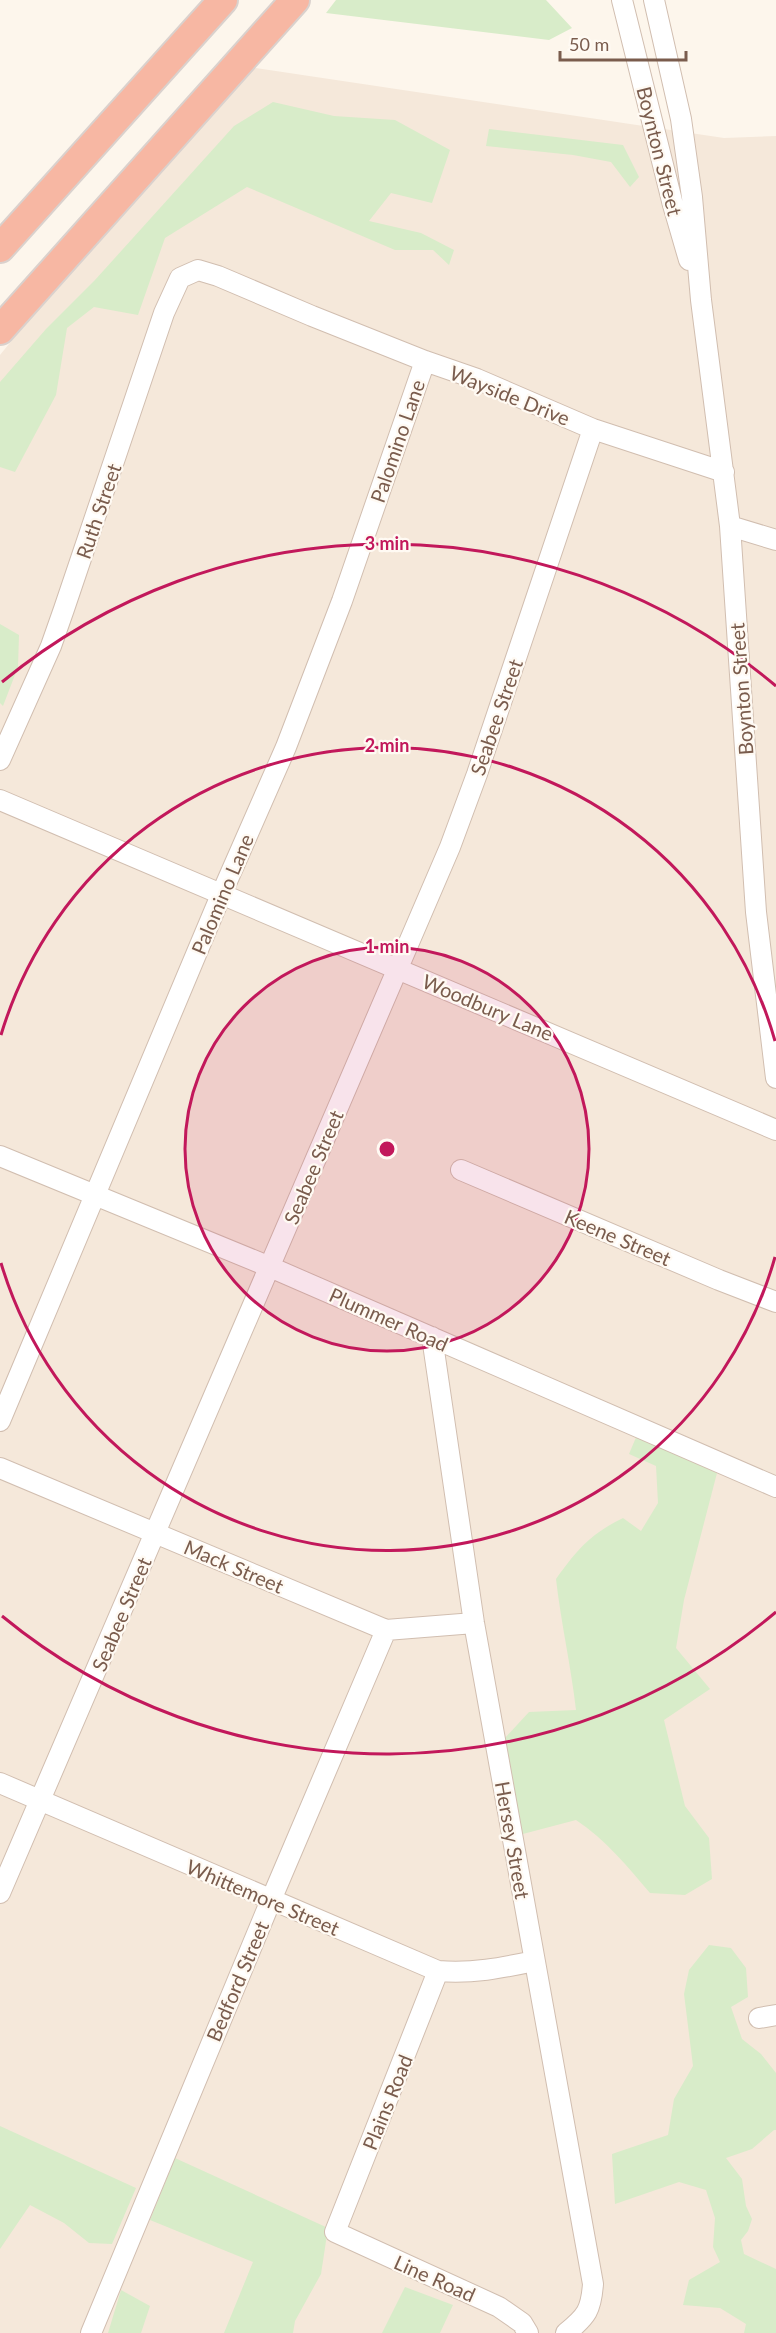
<svg xmlns="http://www.w3.org/2000/svg" width="776" height="2333" viewBox="0 0 776 2333" font-family="Lato,sans-serif">
  <style>
    .residential { fill: #f5e8da }
    .green { fill: #d8ecc9 }
    .lines { fill: none; stroke-linecap: round; stroke-linejoin: round }
    .minor-casing { stroke: #d1beb0; stroke-width: 22 }
    .highway-casing { stroke: #dad1cd; stroke-width: 32 }
    .minor { stroke: #fff; stroke-width: 20 }
    .highway { stroke: #f7b7a3; stroke-width: 28 }
    .ring { fill: none; stroke: #c2185b; stroke-width: 3 }
    .labels { text-anchor: middle; dominant-baseline: central; stroke-width: 4.5; stroke-linejoin: round; paint-order: stroke }
    .street-label { font-size: 20px; fill: #7a5c4d; stroke: #fffaf3 }
    .centre { fill: #c2185b; stroke: #fffaf3; stroke-width: 3 }
    .ring-label { font-size: 18px; text-anchor: middle; font-weight: bold; fill: #c2185b; stroke: #fffaf3; stroke-width: 4.5; stroke-linejoin: round; paint-order: stroke }
  </style>
  <rect width="100%" height="100%" fill="#fdf6ec"/>
  <path class="residential" d="M236 65 724 138 776 136V2333H0V355Z"/>
  <path class="green" d="M336 0H546L572 28 549 40 326 13Z
    M273 102 334 116 395 120 450 150 432 203 391 193 369 221 421 233 454 250 449 265 433 250H395L247 187 165 238 138 315 94 307 67 328 56 395 15 472 0 467V382L46 329 95 280 234 126Z
    M489 129 623 145 639 177 630 187 611 162 573 155 486 146Z
    M0 624 19 635 18 667 3 706 0 703Z
    M637 1435 717 1473 684 1600 676 1648 710 1689 664 1720 685 1806 709 1838 712 1879 685 1895 650 1893C627 1866 606 1840 576 1820L519 1835 504 1739 529 1712 576 1710C571 1666 561 1623 556 1579 577 1550 590 1534 623 1518L641 1531 658 1503 656 1466 629 1454Z
    M709 1945 731 1948 746 1968 748 1997 731 2007 742 2039 761 2054 776 2073V2130H774L752 2149 726 2158 742 2179 746 2206 752 2219 748 2231 741 2240 744 2254 776 2269V2333H744L746 2324 720 2308 683 2305 689 2280 720 2262 713 2247 715 2218 706 2190 679 2182 615 2204 612 2154 668 2135 674 2099 693 2066 684 1994 689 1970Z
    M0 2126 136 2188 112 2244 89 2243 64 2223 30 2205 0 2249Z
    M175 2158 328 2228 321 2274 295 2321 293 2333H224L253 2262 150 2220Z
    M405 2287 453 2305 440 2333H382Z
    M121 2290 150 2306 141 2333H108Z"/>
  <g class="lines">
    <g class="minor-casing">
      <path id="minor" d="M622 0 673 205 689 260
        M654 0 681 119 692 197 701 300 730 526 756 912 776 1078
        M730 526 776 540
        M0 760 51 646 64 609 164 313 180 278 198 270 218 276 312 316 425 361 477 379 593 429 724 472
        M0 800 776 1130
        M0 1156 270 1267 776 1487
        M461 1170 719 1280 776 1302
        M432 1337 474 1623 593 2284C591 2310 587 2316 566 2333
        M0 1421 221 895 286 747 342 601 425 361
        M0 1468 386 1630 474 1623
        M0 1783 438 1971C471 1974 502 1968 534 1961
        M0 1893 450 847 477 774 593 429
        M438 1971 335 2232 499 2307 522 2323 528 2333
        M759 2018 776 2015
        M91 2333 271 1900 386 1630"/>
    </g>
    <g class="highway-casing">
      <path id="highway" d="M0 248 223 0
        M0 330 295 0"/>
    </g>
    <use href="#minor" class="minor"/>
    <use href="#highway" class="highway"/>
  </g>
  <circle cx="387" cy="1149" r="202" fill="#c2185b" fill-opacity=".12"/>
  <g class="ring">
    <circle cx="387" cy="1149" r="202"/>
    <path d="M775 1257A403 403 0 0 1 1 1263M1 1035A403 403 0 0 1 775 1041"/>
    <path d="M776 1612A605 605 0 0 1 2 1616M2 682A605 605 0 0 1 776 686"/>
  </g>
  <g class="labels">
    <g class="street-label">
      <text transform="translate(660 151) rotate(76)">Boynton Street</text>
      <text transform="translate(510 395) rotate(22)">Wayside Drive</text>
      <text transform="translate(397 441) rotate(-71)">Palomino Lane</text>
      <text transform="translate(98 511) rotate(-71)">Ruth Street</text>
      <text transform="translate(741 689) rotate(-94)">Boynton Street</text>
      <text transform="translate(496 717) rotate(-71)">Seabee Street</text>
      <text transform="translate(222 894) rotate(-67)">Palomino Lane</text>
      <text transform="translate(488 1007) rotate(23)">Woodbury Lane</text>
      <text transform="translate(313 1167) rotate(-67)">Seabee Street</text>
      <text transform="translate(618 1237) rotate(23)">Keene Street</text>
      <text transform="translate(389 1319) rotate(24)">Plummer Road</text>
      <text transform="translate(234 1566) rotate(23)">Mack Street</text>
      <text transform="translate(121 1614) rotate(-67)">Seabee Street</text>
      <text transform="translate(513 1840) rotate(80)">Hersey Street</text>
      <text transform="translate(263 1897) rotate(23)">Whittemore Street</text>
      <text transform="translate(237 1981) rotate(-67)">Bedford Street</text>
      <text transform="translate(387 2102) rotate(-68)">Plains Road</text>
      <text transform="translate(435 2278) rotate(24)">Line Road</text>
    </g>
  </g>
  <circle cx="387" cy="1149" r="9" class="centre"/>
  <g class="ring-label">
    <text x="387" y="550">3 min</text>
    <text x="387" y="752">2 min</text>
    <text x="387" y="953">1 min</text>
  </g>
  <path d="M560 51v9h126v-9" fill="none" stroke="#7a5c4d" stroke-width="3"/>
  <text x="569" y="51" font-size="18" fill="#7a5c4d" stroke="#fffaf3" stroke-width="4.5" paint-order="stroke">50 m</text>
</svg>
